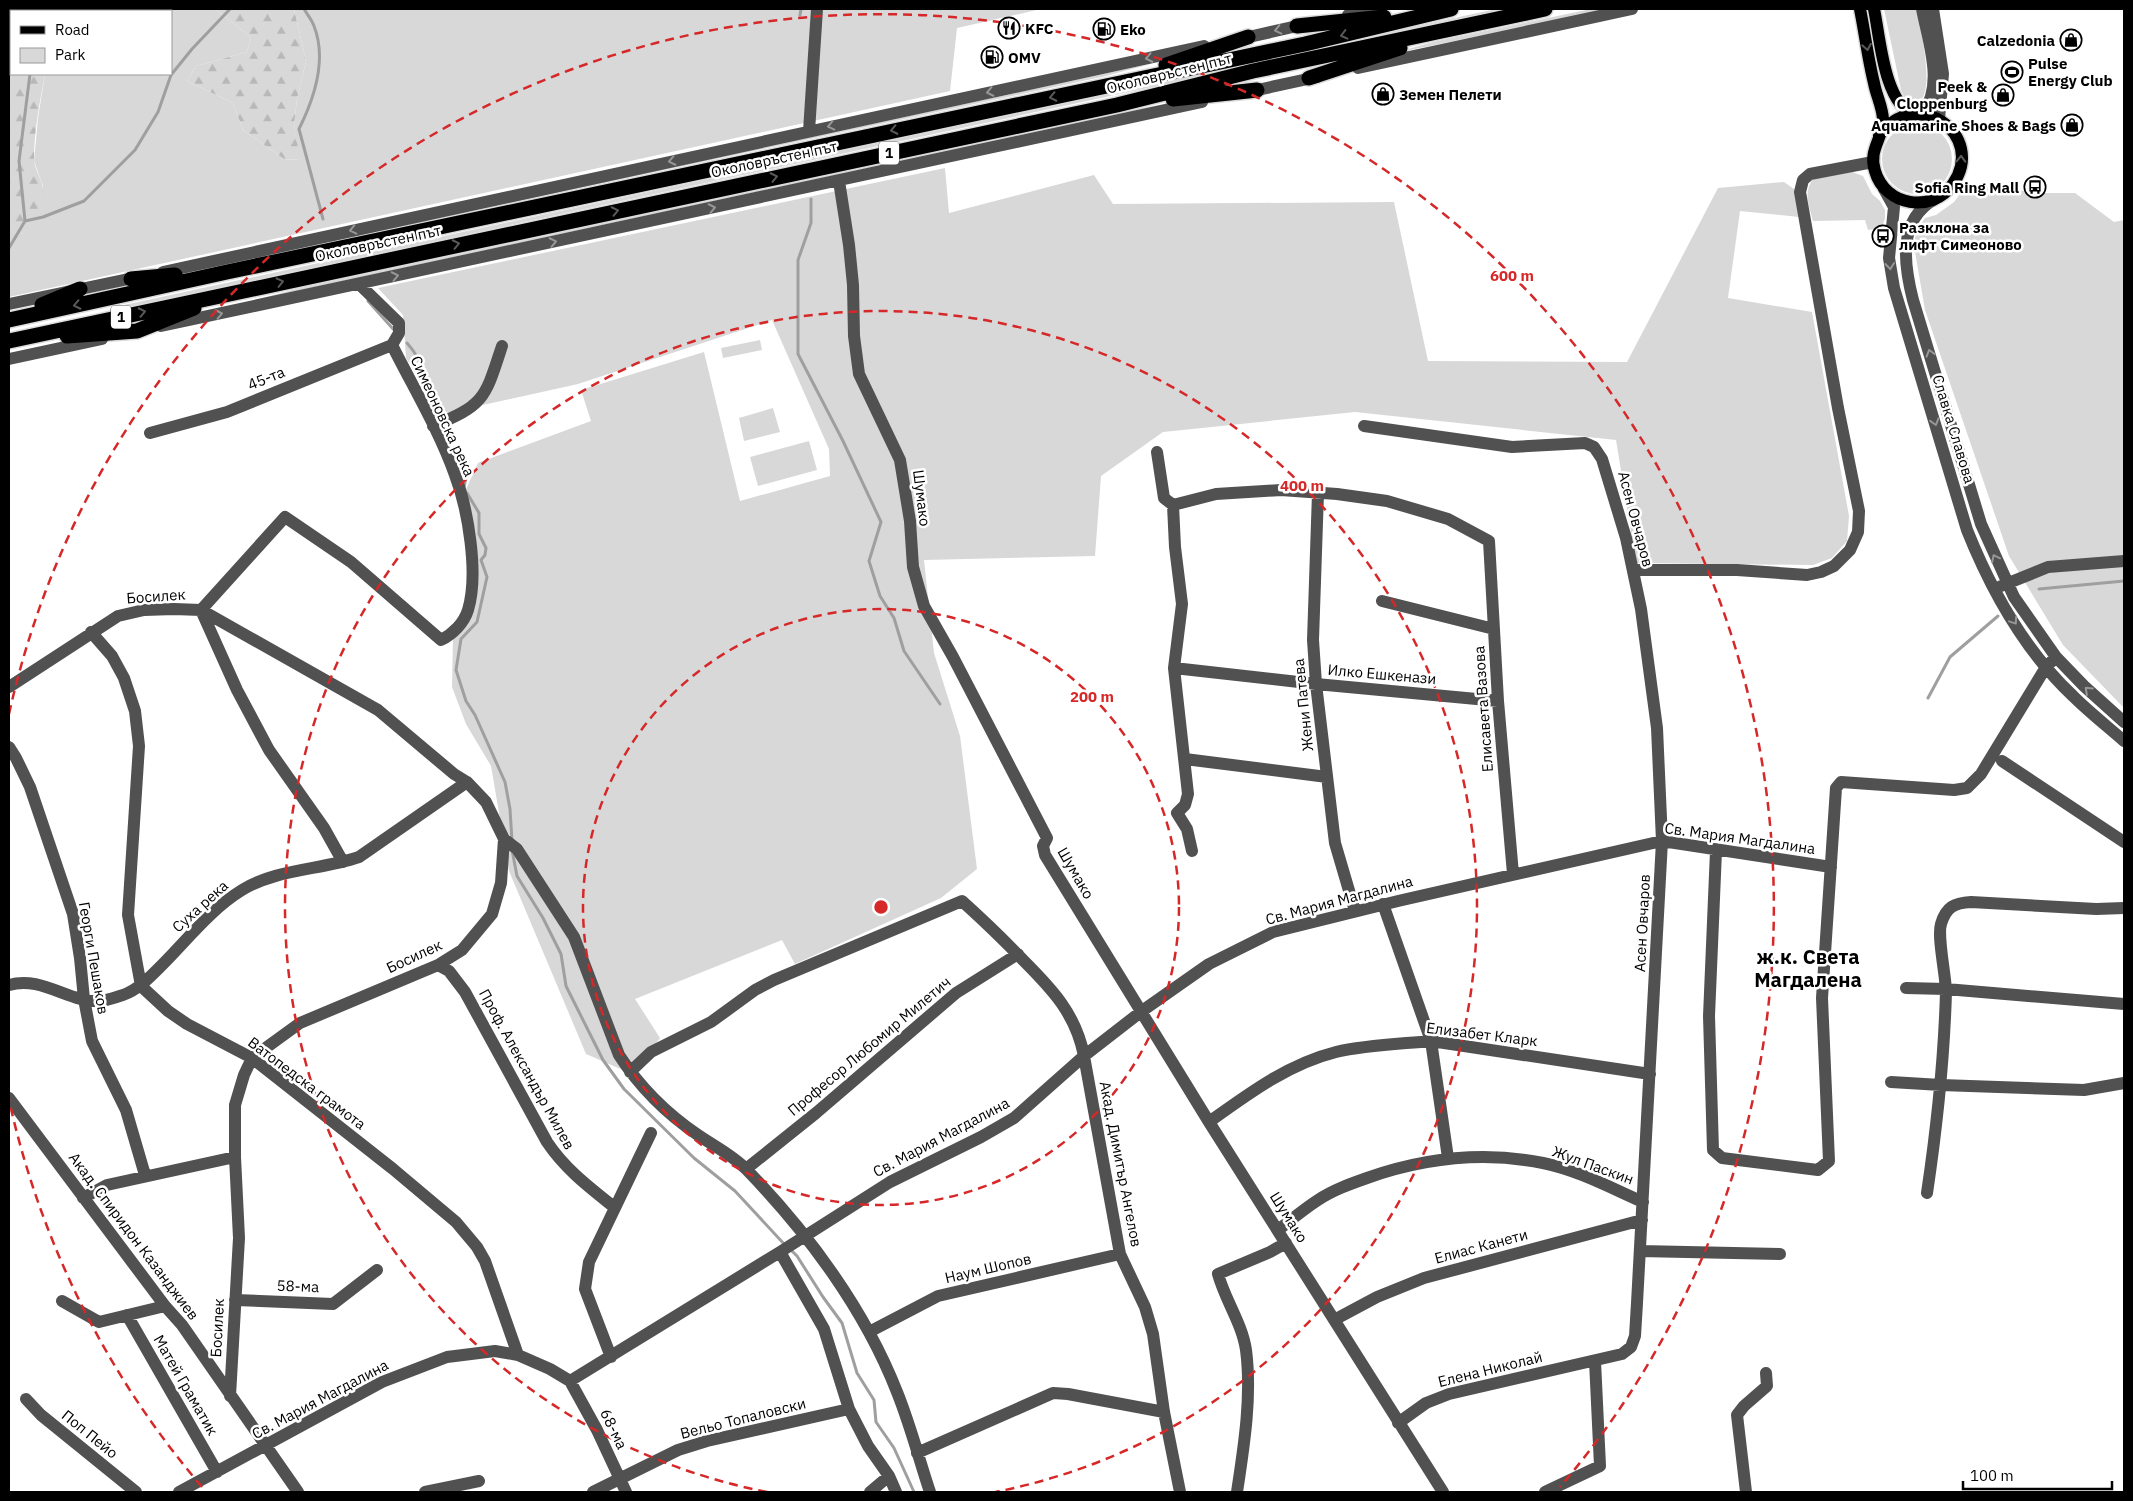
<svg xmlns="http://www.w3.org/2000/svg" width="2133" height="1501" viewBox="0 0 2133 1501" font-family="'IBM Plex Sans',sans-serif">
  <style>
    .green { fill: #d8d8d8 }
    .forest { fill: url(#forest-firs) }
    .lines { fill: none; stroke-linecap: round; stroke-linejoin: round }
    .stream { stroke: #9f9f9f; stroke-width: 3 }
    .major-casing { stroke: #dbdbdb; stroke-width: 15 }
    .highway-casing { stroke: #dbdbdb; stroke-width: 18 }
    .minor { stroke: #515151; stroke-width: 12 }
    .major { stroke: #000; stroke-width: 12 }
    .highway { stroke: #000; stroke-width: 15 }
    .oneway { stroke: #979797 }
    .oneway2 { stroke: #595959 }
    .ring { fill: none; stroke: #d62828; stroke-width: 2.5; stroke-dasharray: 9 6 }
    .labels { text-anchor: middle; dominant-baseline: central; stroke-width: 5; stroke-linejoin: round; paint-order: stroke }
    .shield { fill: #fff; stroke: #4c4c4c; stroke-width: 1 }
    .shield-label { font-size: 14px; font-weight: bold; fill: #000 }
    .poi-label { font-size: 15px; font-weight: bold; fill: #000; stroke: #fff; text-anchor: start }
    .street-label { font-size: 15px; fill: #000; stroke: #fff }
    .district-label { font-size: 20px; font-weight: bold; fill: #000; stroke: #fff }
    .centre { fill: #d62828; stroke: #fff; stroke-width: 2.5 }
    .ring-label { font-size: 15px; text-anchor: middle; font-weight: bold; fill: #d62828; stroke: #fff; stroke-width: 5; stroke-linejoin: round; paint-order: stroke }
  </style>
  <defs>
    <pattern id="forest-firs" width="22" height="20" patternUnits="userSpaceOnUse" patternTransform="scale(1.25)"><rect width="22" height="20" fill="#d8d8d8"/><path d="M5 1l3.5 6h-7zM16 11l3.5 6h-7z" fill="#b8b8b8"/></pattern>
  </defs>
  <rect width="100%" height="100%" fill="#fff"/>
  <path class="green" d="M56 9H215L251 37 247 52 196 66 187 81 233 103 243 130 284 159 299 160 294 125 297 99 306 61 294 9H1041L957 28 950 91 9 297V224L22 234 43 186 34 161 38 118 45 74H171V11H56Z
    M1496 9H1515L111 311 110 308Z
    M1591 9H1612L1390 54 1437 41Z
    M1884 9H1917C1919 23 1943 118 1906 101L1901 90Z
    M1154 63 1106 76 270 254Z
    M1160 105 259 299 311 285 1108 114Z
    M1882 159a35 35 0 1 1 70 0a35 35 0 1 1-70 0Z
    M945 168 949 213 1094 175 1113 204 1394 202 1428 361 1627 362 1718 188 1784 182 1794 189 1799 217 1740 211 1728 298 1812 312 1849 516 1847 541 1832 558 1813 565 1636 563 1616 440 1355 412 1163 432 1101 476 1095 556 924 560 934 653 960 736 977 869 941 898 795 964 782 940 635 999 660 1038 632 1074 586 1054 509 871 491 766 466 724 452 687 453 633 468 611 473 576 462 498 478 463 591 421 581 390 704 352 740 501 830 476 829 449 772 320 578 384 442 414 406 358 403 315 378 288Z
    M1852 172 1863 176 1872 194 1880 201 1885 210V218L1882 228 1868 230 1865 220 1813 221C1809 206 1803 192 1813 179Z
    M1967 185 2045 193H2075L2114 222 2124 220V708L2063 645 2009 556 1925 310 1914 246 1916 231 1925 218 1936 215 1954 202Z
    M760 340 762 350 723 358 721 348Z
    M773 408 780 432 744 441 739 418Z
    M809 441 817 470 758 486 750 457Z"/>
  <path class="forest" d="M10 9H56V11H11V74H45C40 102 34 130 34 159 34 167 40 176 42 184 47 204 38 224 21 234L9 224Z
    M215 9H294L306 61 297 99 294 125 300 160 284 159 243 130 233 103 187 81 196 66 247 52 251 37Z"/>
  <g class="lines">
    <path class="stream" d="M304 9C307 14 312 20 314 26 327 59 314 99 299 129L323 219
      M43 11V9
      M800 15 801 9
      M811 199V223L798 260V354L843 441 881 522 869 561 880 596 894 618 904 651 940 704
      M25 221 43 217 84 201 135 150 158 112 171 75 192 49 230 9
      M9 248 25 221 19 161 30 74
      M368 301 394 330
      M407 343C426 364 430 388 435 416
      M458 469 465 472 466 478 464 487
      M467 493 479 513V534L486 548 485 555 481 560 487 577 477 622 461 639 456 670 466 701 475 715 505 782 510 809 512 841
      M2039 589 2124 581
      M1928 698 1950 657 1998 616
      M512 850 517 876 543 918 561 954 566 986 603 1060 624 1089 694 1158 735 1191 785 1245
      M790 1249 797 1256 823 1297 842 1323 857 1373 874 1400 876 1422 894 1448 914 1492"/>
    <g class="major-casing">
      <path id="major" d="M1860 9C1865 34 1868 59 1874 83 1876 95 1883 108 1883 120 1883 139 1868 150 1875 171 1885 206 1932 214 1953 184 1987 135 1916 84 1879 136
        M1874 9C1880 37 1884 104 1914 114"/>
    </g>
    <g class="highway-casing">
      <path id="highway" d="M1297 26 1384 17
        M1166 65 1248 37
        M1309 78 1400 48
        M1173 99 1257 90
        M131 279 175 275
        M42 305 80 289
        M9 320 227 272 1305 44 1451 9
        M67 336 137 331 194 308
        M9 341 1117 105 1253 71 1545 9"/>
    </g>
    <path class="minor" d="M1933 9 1943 74 1939 119
      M1348 15 1377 9
      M1240 39 1306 24
      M1358 68 1632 9
      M1248 92 1317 77
      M1922 114C1945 86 1928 41 1922 9
      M809 131 817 9
      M839 181 849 245 853 285 854 336 859 374 900 460 910 521 913 567 924 606 953 657 1047 838 1043 846 1045 855 1209 1122 1443 1492
      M1884 189 1894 207 1889 258 1894 288 1967 530C1991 590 2025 651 2073 696 2089 712 2107 726 2124 741
      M1935 199C1897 220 1904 265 1913 300L1981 524 2014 597 2056 657 2084 686 2124 722
      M163 272 1204 46
      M359 284 399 323V333L392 345
      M9 304 138 277
      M161 326 1202 102
      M9 359 102 339
      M433 426C485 405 485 398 502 346
      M1364 426 1512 447 1585 443 1594 447 1602 459 1626 538 1641 609 1657 728 1662 841 1637 1303 1635 1336 1631 1347 1622 1354 1449 1394 1426 1403 1398 1423
      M150 433 227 412 392 345
      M1157 452 1164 498 1173 505 1175 547 1182 604 1174 668 1188 794 1185 805 1177 813 1187 829 1192 851
      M1318 493 1313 640 1316 684 1335 843 1355 911
      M1173 505 1216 494 1281 490 1337 494 1387 501 1448 519 1489 541 1498 701 1513 874
      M1633 570H1737L1807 575 1821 572 1834 566 1850 550 1858 532 1859 511 1838 408 1800 192 1803 180 1810 174 1873 162
      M2001 586 2048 567 2124 561
      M1382 601 1494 629
      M91 632 112 656 124 678 135 711 139 746 128 915 141 986 168 1011 187 1024 252 1058 393 1169 456 1222 477 1247 485 1261 518 1355
      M1174 668 1316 684 1498 701
      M9 687 118 616 144 610 174 609 201 610 378 710 454 774 467 782 486 802 504 839 501 883 492 914 462 950 438 965 300 1023 252 1058 244 1075 235 1105V1157L239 1238 230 1396
      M9 747 16 758 30 787 73 914 80 958 84 999 92 1041 126 1110 145 1175
      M1185 759 1327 777
      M2002 761 2124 842
      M504 839 517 849 574 937 619 1055C639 1086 667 1114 698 1135 714 1146 734 1156 747 1170 808 1233 865 1310 897 1392 910 1424 919 1459 930 1492
      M1716 851 1709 1016 1713 1150 1722 1158 1818 1170 1829 1161 1822 998 1836 788 1841 782 1954 790 1967 788 1981 774 2046 667 2056 657
      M343 862 324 828 269 750 237 690 201 610 285 517 351 562 441 640C453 634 464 623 468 610 479 574 468 509 455 475 439 430 413 387 392 345
      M1383 904 1431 1041 1448 1158
      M438 965 449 971 465 992 547 1142C565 1169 589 1187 614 1207
      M9 985C42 975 70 1004 101 1001 108 1000 116 997 123 995 139 989 150 977 162 965 187 940 211 909 242 890 276 869 321 870 359 857L467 782
      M1906 988 1946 989 2124 1004
      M630 1072 651 1052 711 1022 755 990 774 980 962 901C983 920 1003 939 1023 960 1052 989 1076 1014 1084 1056L1120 1254 1145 1307 1153 1334 1164 1412 1180 1492
      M1891 1082 1941 1085 2084 1090 2124 1083
      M9 1098 165 1306 182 1325 298 1492
      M1209 1122C1248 1094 1288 1064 1336 1052 1366 1045 1400 1044 1431 1041L1650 1074
      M746 1169 816 1113 956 993 1018 954
      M1927 1193C1937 1126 1944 1060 1946 992 1946 976 1937 937 1941 924 1946 907 1954 903 1971 902L2096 909 2124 908
      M83 1198 107 1185 235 1157
      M1278 1230C1291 1220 1304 1209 1318 1200 1333 1190 1350 1184 1367 1178 1424 1158 1483 1151 1543 1163 1578 1170 1611 1188 1643 1202
      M1640 1251 1780 1254
      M780 1252 824 1329 849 1409 868 1446 889 1476 896 1492
      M235 1300 333 1304 377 1270
      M62 1301 99 1322 165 1306
      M127 1315 217 1472
      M1334 1320 1377 1297 1424 1278 1642 1220
      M869 1332 938 1296 1120 1254
      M611 1357 585 1289 589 1262 651 1133
      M570 1381 597 1430 626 1492
      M26 1399 41 1415 136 1492
      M917 1453 1053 1393 1068 1394 1164 1412
      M179 1492 382 1382 447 1357 495 1351 518 1355 550 1369 570 1381 780 1252 890 1182 981 1137 1014 1118 1084 1056 1142 1011 1209 964 1273 932 1398 901 1662 841 1831 867
      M425 1492 479 1481
      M593 1492 678 1450 707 1441 849 1409
      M870 1492 889 1476
      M1237 1492C1244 1446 1252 1396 1246 1350 1242 1323 1225 1300 1218 1274L1270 1252 1286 1243
      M1545 1492 1600 1466 1595 1361
      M1746 1492 1737 1415 1744 1406 1767 1386 1766 1373"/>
    <use href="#major" class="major"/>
    <use href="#highway" class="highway"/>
  </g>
  <defs><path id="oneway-chevron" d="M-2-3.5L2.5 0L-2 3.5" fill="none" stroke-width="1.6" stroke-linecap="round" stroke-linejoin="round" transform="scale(1.25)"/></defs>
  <g class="oneway">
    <use href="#oneway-chevron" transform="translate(1278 30) rotate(167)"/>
    <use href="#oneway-chevron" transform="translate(1149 58) rotate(168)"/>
    <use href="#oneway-chevron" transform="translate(990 92) rotate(168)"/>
    <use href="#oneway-chevron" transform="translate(831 126) rotate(167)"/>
    <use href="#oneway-chevron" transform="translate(672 161) rotate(168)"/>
    <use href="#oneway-chevron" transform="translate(712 208) rotate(-12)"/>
    <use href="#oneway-chevron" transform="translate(353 230) rotate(167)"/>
    <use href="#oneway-chevron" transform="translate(553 242) rotate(-12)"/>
    <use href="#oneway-chevron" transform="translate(1890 266) rotate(84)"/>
    <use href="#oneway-chevron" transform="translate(395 276) rotate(-12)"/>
    <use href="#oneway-chevron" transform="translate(219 314) rotate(-12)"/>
    <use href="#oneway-chevron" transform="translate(1930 353) rotate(-107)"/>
    <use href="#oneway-chevron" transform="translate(1935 422) rotate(73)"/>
    <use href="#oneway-chevron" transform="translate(1995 558) rotate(-116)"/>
    <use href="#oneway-chevron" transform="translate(2014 621) rotate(56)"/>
    <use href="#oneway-chevron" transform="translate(2088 690) rotate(-137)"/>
  </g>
  <g class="oneway2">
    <use href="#oneway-chevron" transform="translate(1344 35) rotate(166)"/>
    <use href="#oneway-chevron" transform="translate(1867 47) rotate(80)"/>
    <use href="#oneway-chevron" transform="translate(1053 97) rotate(168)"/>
    <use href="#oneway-chevron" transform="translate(894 130) rotate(168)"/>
    <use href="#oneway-chevron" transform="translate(1961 159) rotate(-89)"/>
    <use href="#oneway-chevron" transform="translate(774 177) rotate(-12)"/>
    <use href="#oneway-chevron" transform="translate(615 211) rotate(-12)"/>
    <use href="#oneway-chevron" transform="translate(456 244) rotate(-12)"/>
    <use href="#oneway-chevron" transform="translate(280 282) rotate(-13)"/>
    <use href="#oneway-chevron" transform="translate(77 305) rotate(168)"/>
    <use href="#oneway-chevron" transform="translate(142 312) rotate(-12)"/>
  </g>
  <g class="ring">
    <circle cx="881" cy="907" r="298"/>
    <path d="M767 1492A596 596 0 1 1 995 1492"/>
    <path d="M202 1487A893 893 0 0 1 9 1100M9 714A893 893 0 1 1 1560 1487"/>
  </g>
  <defs>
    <g id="restaurant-ring" transform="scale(1.125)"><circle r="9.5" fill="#fff" stroke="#000" stroke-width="1.5"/><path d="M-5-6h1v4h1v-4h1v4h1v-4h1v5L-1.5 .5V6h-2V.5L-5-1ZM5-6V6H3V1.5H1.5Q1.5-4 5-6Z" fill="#000"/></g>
    <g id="fuel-ring" transform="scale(1.125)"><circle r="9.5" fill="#fff" stroke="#000" stroke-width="1.5"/><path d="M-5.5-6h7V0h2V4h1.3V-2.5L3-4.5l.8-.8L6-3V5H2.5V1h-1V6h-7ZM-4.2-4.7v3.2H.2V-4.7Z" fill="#000"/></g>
    <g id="shop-ring" transform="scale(1.125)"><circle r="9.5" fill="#fff" stroke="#000" stroke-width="1.5"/><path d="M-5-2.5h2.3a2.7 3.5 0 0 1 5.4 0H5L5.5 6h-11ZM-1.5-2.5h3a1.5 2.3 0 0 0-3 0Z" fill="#000"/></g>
    <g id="stadium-ring" transform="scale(1.125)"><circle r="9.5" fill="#fff" stroke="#000" stroke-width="1.5"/><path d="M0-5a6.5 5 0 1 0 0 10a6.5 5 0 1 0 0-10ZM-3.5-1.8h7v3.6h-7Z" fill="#000"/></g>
    <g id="bus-ring" transform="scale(1.125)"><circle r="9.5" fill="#fff" stroke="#000" stroke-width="1.5"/><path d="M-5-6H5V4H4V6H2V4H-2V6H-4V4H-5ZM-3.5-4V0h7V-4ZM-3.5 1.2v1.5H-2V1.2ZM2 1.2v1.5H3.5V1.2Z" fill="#000"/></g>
  </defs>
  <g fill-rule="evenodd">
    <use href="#restaurant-ring" x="1009" y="28"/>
    <use href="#fuel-ring" x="1104" y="29"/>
    <use href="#shop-ring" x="2071" y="40"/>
    <use href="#fuel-ring" x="992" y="57"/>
    <use href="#stadium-ring" x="2012" y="72"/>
    <use href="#shop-ring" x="1383" y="94"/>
    <use href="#shop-ring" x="2003" y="95"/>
    <use href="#shop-ring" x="2072" y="125"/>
    <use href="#bus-ring" x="2035" y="187"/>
    <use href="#bus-ring" x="1883" y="236"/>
  </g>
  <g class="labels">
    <g class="shield">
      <rect x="879" y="141.5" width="20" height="23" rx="4"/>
      <rect x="111" y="305.5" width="20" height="23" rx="4"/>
    </g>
    <g class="shield-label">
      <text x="889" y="153">1</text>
      <text x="121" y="317">1</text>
    </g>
    <g class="poi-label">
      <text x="1025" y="28">KFC</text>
      <text x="1120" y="29">Eko</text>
      <text x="2055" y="40" text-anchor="end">Calzedonia</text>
      <text x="1008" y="57">OMV</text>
      <text x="2028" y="63">Pulse<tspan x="2028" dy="17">Energy Club</tspan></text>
      <text x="1987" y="86" text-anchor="end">Peek &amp;<tspan x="1987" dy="17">Cloppenburg</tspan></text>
      <text x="1399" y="94">Земен Пелети</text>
      <text x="2056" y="125" text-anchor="end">Aquamarine Shoes &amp; Bags</text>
      <text x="2019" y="187" text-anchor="end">Sofia Ring Mall</text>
      <text x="1899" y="227">Разклона за<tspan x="1899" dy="17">лифт Симеоново</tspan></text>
    </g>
    <g class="street-label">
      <text transform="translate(1169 73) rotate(-14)">Околовръстен път</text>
      <text transform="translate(774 159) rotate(-12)">Околовръстен път</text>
      <text transform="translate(378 243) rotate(-12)">Околовръстен път</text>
      <text transform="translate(266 378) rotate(-22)">45-та</text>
      <text transform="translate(443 416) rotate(65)">Симеоновска река</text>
      <text transform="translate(1954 429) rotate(73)">Славка Славова</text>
      <text transform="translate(922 498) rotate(83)">Шумако</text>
      <text transform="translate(1636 519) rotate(75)">Асен Овчаров</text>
      <text transform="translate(156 596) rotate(-4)">Босилек</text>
      <text transform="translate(1382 674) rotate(5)">Илко Ешкенази</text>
      <text transform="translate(1303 705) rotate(-96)">Жени Патева</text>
      <text transform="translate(1483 709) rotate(-94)">Елисавета Вазова</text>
      <text transform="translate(1740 838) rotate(8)">Св. Мария Магдалина</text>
      <text transform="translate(1076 873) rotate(60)">Шумако</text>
      <text transform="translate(1339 900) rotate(-15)">Св. Мария Магдалина</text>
      <text transform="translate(200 906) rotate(-42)">Суха река</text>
      <text transform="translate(1642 923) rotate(-87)">Асен Овчаров</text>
      <text transform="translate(414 956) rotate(-25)">Босилек</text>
      <text transform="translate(94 958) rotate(80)">Георги Пешаков</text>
      <text transform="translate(1482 1034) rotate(7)">Елизабет Кларк</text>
      <text transform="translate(869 1046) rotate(-40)">Професор Любомир Милетич</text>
      <text transform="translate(527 1069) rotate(61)">Проф. Александър Милев</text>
      <text transform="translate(307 1083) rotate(37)">Ватопедска грамота</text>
      <text transform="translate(941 1137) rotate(-28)">Св. Мария Магдалина</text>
      <text transform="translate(1121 1164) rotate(79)">Акад. Димитър Ангелов</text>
      <text transform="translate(1593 1165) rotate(20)">Жул Паскин</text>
      <text transform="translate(1289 1217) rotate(58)">Шумако</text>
      <text transform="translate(134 1236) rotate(53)">Акад. Спиридон Казанджиев</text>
      <text transform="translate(1481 1246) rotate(-15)">Елиас Канети</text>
      <text transform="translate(988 1268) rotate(-13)">Наум Шопов</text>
      <text transform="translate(298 1286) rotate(2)">58-ма</text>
      <text transform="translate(217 1328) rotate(-87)">Босилек</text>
      <text transform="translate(1490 1369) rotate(-14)">Елена Николай</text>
      <text transform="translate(186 1385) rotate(60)">Матей Граматик</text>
      <text transform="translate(320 1399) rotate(-28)">Св. Мария Магдалина</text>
      <text transform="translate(743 1418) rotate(-14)">Вельо Топаловски</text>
      <text transform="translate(614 1429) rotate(64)">68-ма</text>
      <text transform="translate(90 1434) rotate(39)">Поп Пейо</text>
    </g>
    <g class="district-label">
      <text x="1808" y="956">ж.к. Света<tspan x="1808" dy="23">Магдалена</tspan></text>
    </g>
  </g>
  <circle cx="881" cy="907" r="8" class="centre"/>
  <g class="ring-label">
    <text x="1512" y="281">600 m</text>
    <text x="1302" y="491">400 m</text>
    <text x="1092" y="702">200 m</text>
  </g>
  <rect width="2133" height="1501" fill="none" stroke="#000000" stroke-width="20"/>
  <rect x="10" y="10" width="162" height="65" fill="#ffffff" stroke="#999999"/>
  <rect x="20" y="26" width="25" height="8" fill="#000000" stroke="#999999"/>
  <text x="55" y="35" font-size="15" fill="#000000">Road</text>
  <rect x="20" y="48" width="25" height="15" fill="#d8d8d8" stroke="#999999"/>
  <text x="55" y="60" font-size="15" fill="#000000">Park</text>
  <path d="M1963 1481v8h149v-8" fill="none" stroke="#000000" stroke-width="2.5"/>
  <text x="1970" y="1481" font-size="15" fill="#000000" stroke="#ffffff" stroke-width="4" paint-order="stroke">100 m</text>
</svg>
